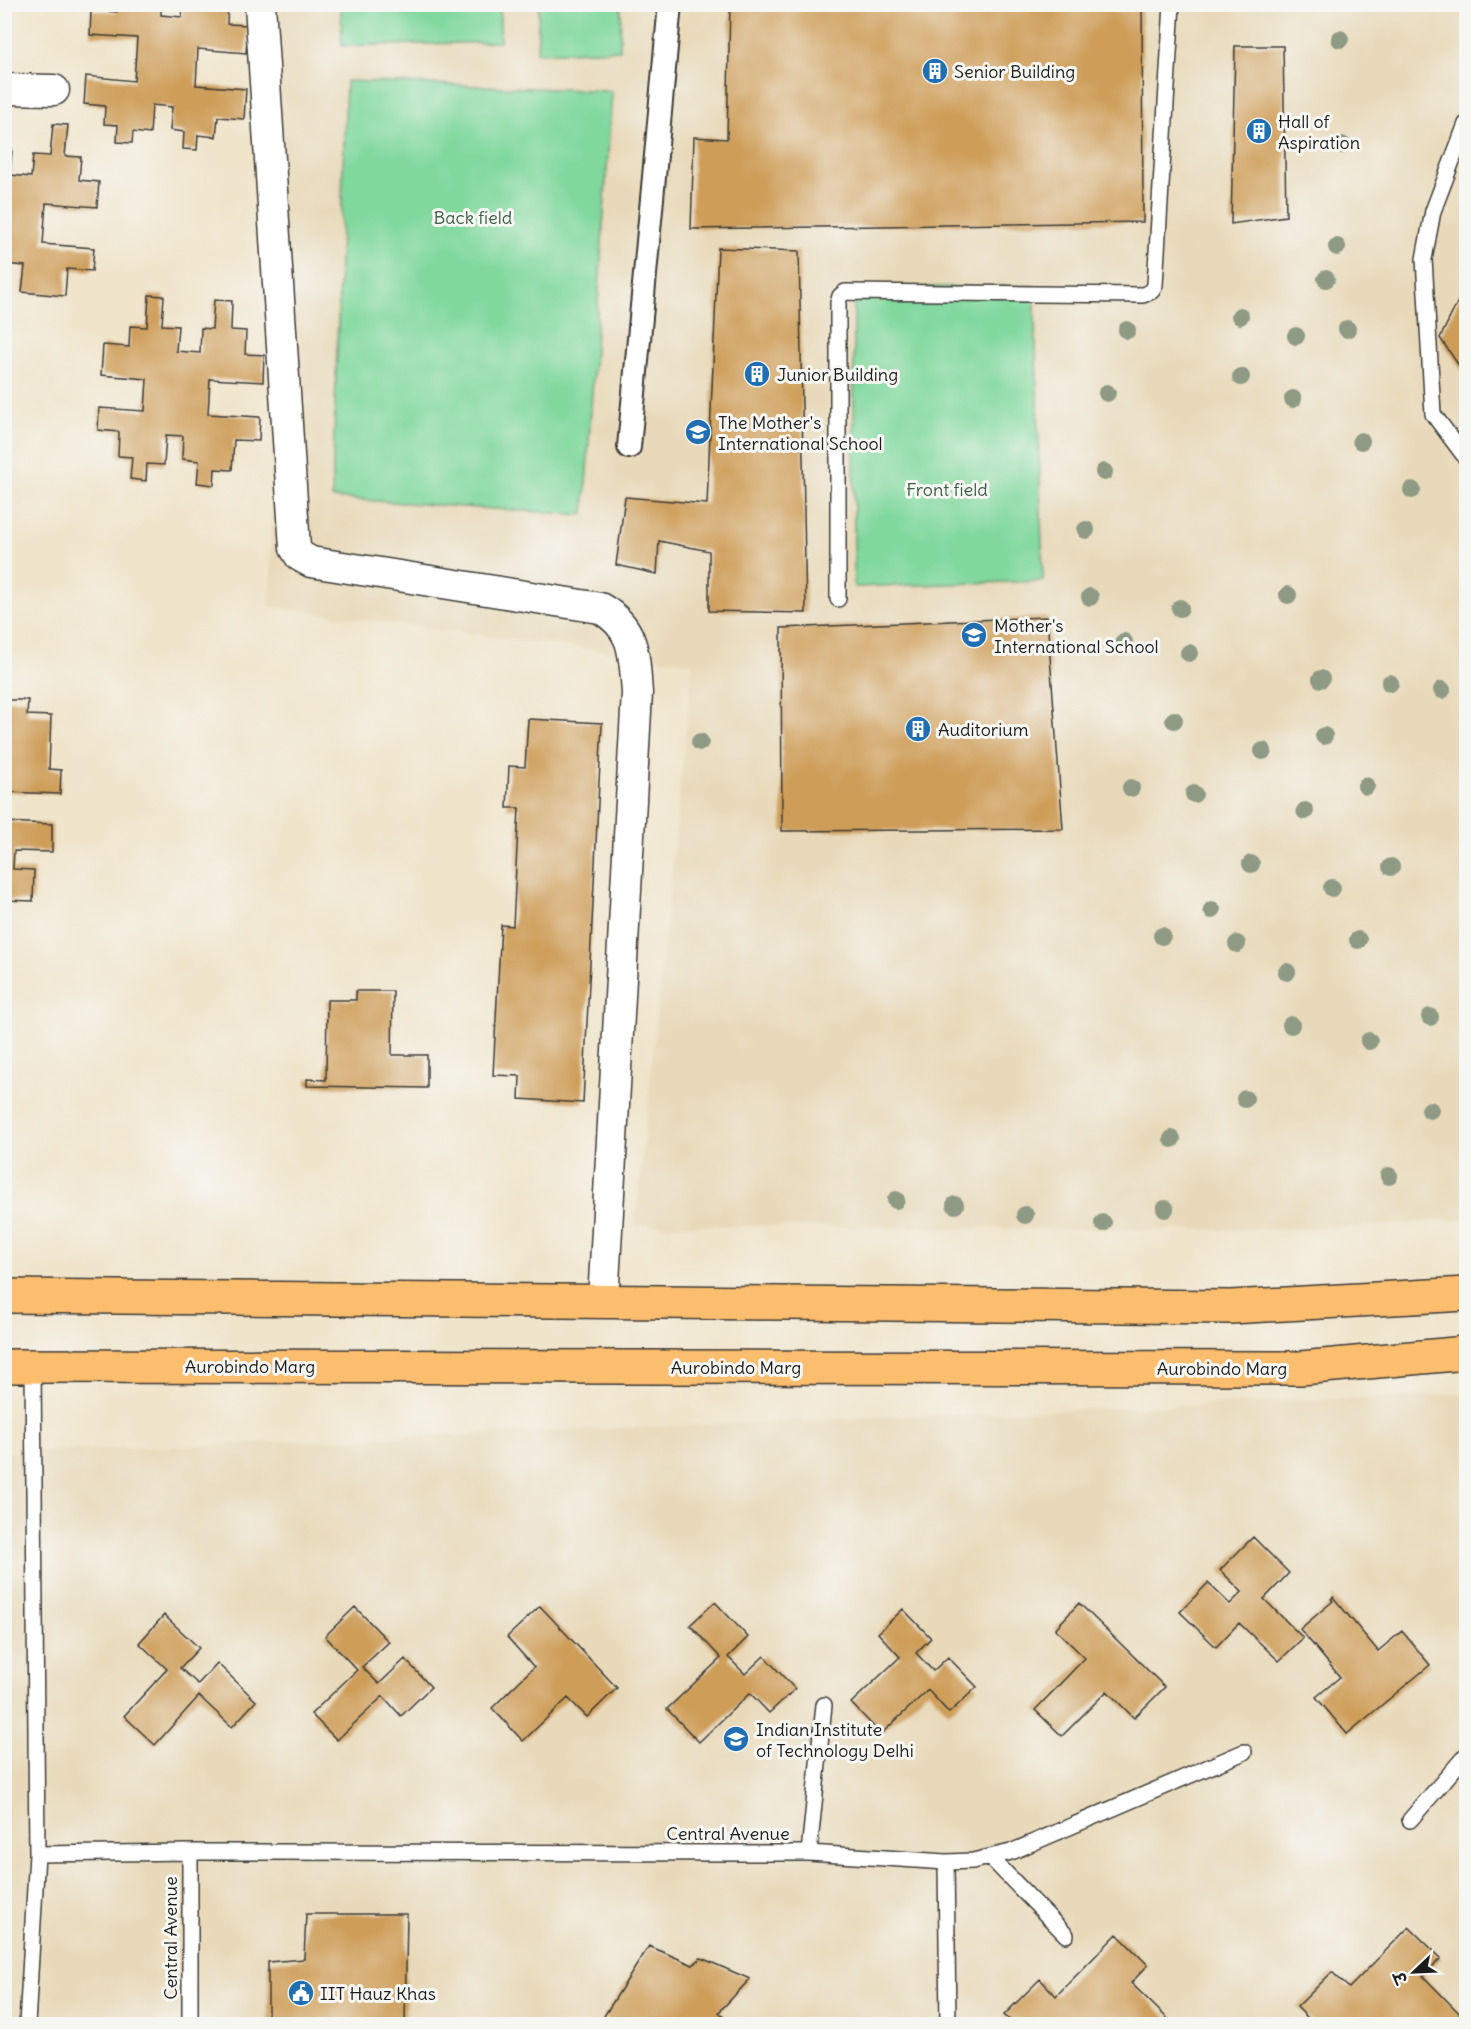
<svg xmlns="http://www.w3.org/2000/svg" width="1471" height="2029" viewBox="0 0 1471 2029" font-family="Delius,'Playpen Sans Deva',sans-serif">
  <style>
    .built { fill: #e8d9ba }
    .green { fill: #80d89d; stroke: #4e7a5c; stroke-width: 1.5 }
    .building { fill: #ce9d58 }
    .lines { fill: none; stroke-linecap: round; stroke-linejoin: round }
    .service-casing { stroke: #3c3a36; stroke-width: 18 }
    .pedestrian-casing { stroke: #3c3a36; stroke-width: 26 }
    .minor-casing { stroke: #3c3a36; stroke-width: 33 }
    .trunk-casing { stroke: #3c3a36; stroke-width: 36 }
    .service { stroke: #fff; stroke-width: 15 }
    .pedestrian { stroke: #fff; stroke-width: 22 }
    .minor { stroke: #fff; stroke-width: 30 }
    .trunk { stroke: #fbbd6e; stroke-width: 33 }
    .tree { fill: #8f9a84 }
    .labels { text-anchor: middle; dominant-baseline: central; stroke-width: 6; stroke-linejoin: round; paint-order: stroke }
    .poi-label { font-size: 18px; fill: #1c1c1c; stroke: #f6f6f2; text-anchor: start }
    .park-label { font-size: 18px; fill: #3f5e49; stroke: #f6f6f2 }
    .street-label { font-size: 18px; fill: #1c1c1c; stroke: #f6f6f2 }
  </style>
  <rect width="100%" height="100%" fill="#f6f6f2"/>
  <filter id="ink" filterUnits="userSpaceOnUse"><feTurbulence type="fractalNoise" baseFrequency=".0167" numOctaves="2"/><feDisplacementMap in="SourceGraphic" scale="12" xChannelSelector="R" yChannelSelector="G"/><feConvolveMatrix kernelMatrix="1 2 1 2 8 2 1 2 1" color-interpolation-filters="sRGB"/></filter>
  <filter id="wash" filterUnits="userSpaceOnUse"><feTurbulence type="fractalNoise" baseFrequency=".008" numOctaves="4" result="noise"/><feDisplacementMap in="SourceGraphic" scale="24" xChannelSelector="R" yChannelSelector="G"/><feGaussianBlur stdDeviation="1.35" result="paint"/><feColorMatrix in="noise" values="0 0 0 0 0 0 0 0 0 0 0 0 0 0 0 0 0 1.4 0 .05"/><feComposite in="paint" operator="in"/></filter>
  <g filter="url(#wash)">
    <rect width="100%" height="100%" fill="#f0e4cb"/>
    <path class="built" d="M279 5H1466V1218L1360 1227 1190 1230 635 1225 693 663 270 607Z
      M1466 1394V2024H5L4 1453Z"/>
    <path class="green" d="M539 4 621 5 620 50 537 53Z
      M341 5H500V42L342 46Z
      M346 81 612 91 584 515 332 498Z
      M1034 286 1043 581 854 587V288Z"/>
    <g id="blocks">
      <path class="building" d="M118 4H161V15L182 17 183 4H228L227 24 248 25 246 53 198 49 196 85 246 89 244 119 218 117 216 137 198 135 197 150 183 149 184 132 170 130 172 107 152 105 150 134 133 132 132 143 117 142 118 125 104 124 105 106 84 104 86 76 134 81 137 38 90 35 91 10 117 12Z
        M730 4H1142L1143 222 691 229 694 137 727 139Z
        M1235 46H1283L1286 216 1231 224Z
        M53 124 68 125 65 156 81 157 79 180 99 182 97 207 46 203 43 244 94 248 92 271 67 269 65 296 22 292 25 266 4 264V148L12 149 10 175 31 177 33 155 50 156Z
        M718 248 799 251 806 613 709 611V551L659 541 657 574 616 565 625 497 707 504Z
        M1466 285V376L1440 338Z
        M149 295 164 296 162 325 178 326 176 351 200 353 201 328 212 329 214 300 232 301 231 330 246 331 245 354 264 355 263 382 210 379 208 414 260 417 259 441 234 440 232 470 215 469 214 485 197 483 199 461 182 459 183 436 166 435 164 465 147 464 146 481 130 479 132 457 118 456 119 432 98 430 99 408 145 411 147 379 101 375 103 345 129 347 130 326 147 327Z
        M1047 617 1063 829 782 831 781 628Z
        M7 700H28L27 715 51 716 49 769 61 770 60 794 5 792V714H7Z
        M528 719 602 723 583 1103 519 1099 520 1076 493 1075 501 925 513 926 519 808H507L509 766 525 767Z
        M4 822 52 824V852L14 851 13 869 34 870 33 901 4 900Z
        M356 991H393L392 1055H427V1088L307 1086V1079L326 1080 327 1000H356Z
        M1253 1537 1289 1573 1264 1599 1303 1638 1279 1661 1239 1623 1216 1647 1180 1612 1208 1583 1230 1604 1242 1592 1220 1570Z
        M1333 1597 1378 1651 1402 1631 1430 1665 1347 1734 1316 1697 1340 1677 1300 1629 1333 1601 1331 1599Z
        M715 1602 748 1637 728 1657 745 1674 764 1656 795 1689 769 1713 750 1693 699 1742 667 1709 721 1658 690 1625Z
        M1079 1603 1165 1687 1134 1718 1107 1691 1062 1736 1035 1710 1085 1658 1055 1629Z
        M540 1606 617 1688 587 1717 568 1698 523 1741 492 1708 534 1667 507 1637Z
        M355 1607 389 1642 362 1667 379 1684 405 1659 431 1687 401 1716 383 1696 337 1740 311 1714 357 1670 325 1636Z
        M903 1609 931 1638 916 1653 933 1671 948 1657 977 1687 949 1713 928 1690 881 1734 851 1703 900 1657 878 1633Z
        M164 1615 199 1648 180 1668 198 1684 217 1663 256 1701 232 1727 199 1696 155 1745 124 1716 167 1669 139 1643Z
        M306 1914H407L405 2024H268V1962L304 1959Z
        M1409 1927 1441 1958 1423 1976 1466 2020V2024H1314L1297 2007 1332 1972 1349 1988Z
        M1117 1934 1148 1965 1131 1983 1173 2024H1014L1004 2015 1040 1979 1056 1996Z
        M649 1946 693 1965 701 1958 750 1979 719 2012 730 2024H610L604 2016Z"/>
    </g>
  </g>
  <g filter="url(#ink)">
    <use href="#blocks" fill-opacity="0" stroke="#3c3a36" stroke-width="1.5"/>
    <g class="lines">
      <g class="service-casing">
        <path id="service" d="M1466 124 1433 211 1424 259 1433 414 1466 458
          M838 599V303L840 296 845 292 1143 295 1152 291 1155 285 1172 4
          M1410 1820 1466 1755
          M190 1852V2024
          M809 1853 824 1705
          M37 1854 190 1852 809 1853 946 1862 973 1861 1011 1852 1244 1752
          M990 1857 1066 1935
          M946 1862 948 2024
          M27 2024 37 1854 33 1366"/>
      </g>
      <g class="pedestrian-casing">
        <path id="pedestrian" d="M629 447 670 4"/>
      </g>
      <g class="minor-casing">
        <path id="minor" d="M260 4 295 548 300 556 311 562 600 608C636 628 634 656 637 693L603 1301
          M4 89 54 90"/>
      </g>
      <g class="trunk-casing">
        <path id="trunk" d="M4 1296 1231 1307 1466 1294
          M4 1366 1301 1368 1466 1353"/>
      </g>
      <use href="#service" class="service"/>
      <use href="#pedestrian" class="pedestrian"/>
      <use href="#minor" class="minor"/>
      <use href="#trunk" class="trunk"/>
    </g>
    <g class="tree">
      <circle cx="1340" cy="39" r="9"/>
      <circle cx="1342" cy="145" r="9"/>
      <circle cx="1337" cy="247" r="9"/>
      <circle cx="1326" cy="279" r="9"/>
      <circle cx="1240" cy="316" r="9"/>
      <circle cx="1347" cy="329" r="9"/>
      <circle cx="1127" cy="330" r="9"/>
      <circle cx="1296" cy="336" r="9"/>
      <circle cx="1241" cy="377" r="9"/>
      <circle cx="1107" cy="393" r="9"/>
      <circle cx="1293" cy="399" r="9"/>
      <circle cx="1361" cy="441" r="9"/>
      <circle cx="1104" cy="472" r="9"/>
      <circle cx="1412" cy="490" r="9"/>
      <circle cx="1086" cy="530" r="9"/>
      <circle cx="1288" cy="595" r="9"/>
      <circle cx="1090" cy="597" r="9"/>
      <circle cx="1180" cy="608" r="9"/>
      <circle cx="1124" cy="642" r="9"/>
      <circle cx="1189" cy="653" r="9"/>
      <circle cx="1321" cy="679" r="9"/>
      <circle cx="1390" cy="683" r="9"/>
      <circle cx="1442" cy="690" r="9"/>
      <circle cx="1174" cy="720" r="9"/>
      <circle cx="1324" cy="736" r="9"/>
      <circle cx="700" cy="742" r="9"/>
      <circle cx="1263" cy="751" r="9"/>
      <circle cx="1366" cy="786" r="9"/>
      <circle cx="1131" cy="788" r="9"/>
      <circle cx="1194" cy="794" r="9"/>
      <circle cx="1305" cy="811" r="9"/>
      <circle cx="1251" cy="864" r="9"/>
      <circle cx="1391" cy="867" r="9"/>
      <circle cx="1332" cy="888" r="9"/>
      <circle cx="1212" cy="910" r="9"/>
      <circle cx="1162" cy="936" r="9"/>
      <circle cx="1358" cy="940" r="9"/>
      <circle cx="1237" cy="944" r="9"/>
      <circle cx="1287" cy="972" r="9"/>
      <circle cx="1430" cy="1017" r="9"/>
      <circle cx="1291" cy="1025" r="9"/>
      <circle cx="1369" cy="1041" r="9"/>
      <circle cx="1245" cy="1099" r="9"/>
      <circle cx="1430" cy="1110" r="9"/>
      <circle cx="1172" cy="1139" r="9"/>
      <circle cx="1389" cy="1176" r="9"/>
      <circle cx="896" cy="1200" r="9"/>
      <circle cx="955" cy="1205" r="9"/>
      <circle cx="1165" cy="1209" r="9"/>
      <circle cx="1025" cy="1215" r="9"/>
      <circle cx="1103" cy="1223" r="9"/>
    </g>
  </g>
  <defs>
    <g id="building-disc" transform="scale(1.35)"><circle r="9.5" fill="#1f6fb2" stroke="#f6f6f2"/><path d="M-4-6H4V6H1V3H-1V6H-4ZM-2.5-4.3h1.7v1.8h-1.7ZM.8-4.3h1.7v1.8H.8ZM-2.5-1h1.7V.8h-1.7ZM.8-1h1.7V.8H.8Z" fill="#fff"/></g>
    <g id="school-disc" transform="scale(1.35)"><circle r="9.5" fill="#1f6fb2" stroke="#f6f6f2"/><path d="M0-5L7-2L0 1L-7-2ZM-4 1L0 2.5L4 1V4Q0 6-4 4Z" fill="#fff"/></g>
    <g id="university-disc" transform="scale(1.35)"><circle r="9.5" fill="#1f6fb2" stroke="#f6f6f2"/><path d="M0-5L7-2L0 1L-7-2ZM-4 1L0 2.5L4 1V4Q0 6-4 4Z" fill="#fff"/></g>
    <g id="civic-disc" transform="scale(1.35)"><circle r="9.5" fill="#1f6fb2" stroke="#f6f6f2"/><path d="M-.6-6.5H3V-4.5H.6V-3L4-1V1h2V6H-6V1h2V-1L-.6-3ZM-1.2 2.5V6h2.4V2.5Z" fill="#fff"/></g>
  </defs>
  <g fill-rule="evenodd">
    <use href="#building-disc" x="935" y="71"/>
    <use href="#building-disc" x="1259" y="131"/>
    <use href="#building-disc" x="757" y="374"/>
    <use href="#school-disc" x="698" y="432"/>
    <use href="#school-disc" x="974" y="635"/>
    <use href="#building-disc" x="918" y="729"/>
    <use href="#university-disc" x="736" y="1739"/>
    <use href="#civic-disc" x="301" y="1993"/>
  </g>
  <g class="labels">
    <g class="poi-label">
      <text x="954" y="71">Senior Building</text>
      <text x="1278" y="121">Hall of<tspan x="1278" dy="21">Aspiration</tspan></text>
      <text x="777" y="374">Junior Building</text>
      <text x="718" y="422">The Mother's<tspan x="718" dy="21">International School</tspan></text>
      <text x="994" y="625">Mother's<tspan x="994" dy="21">International School</tspan></text>
      <text x="938" y="729">Auditorium</text>
      <text x="756" y="1729">Indian Institute<tspan x="756" dy="21">of Technology Delhi</tspan></text>
      <text x="320" y="1993">IIT Hauz Khas</text>
    </g>
    <g class="park-label">
      <text x="473" y="217">Back field</text>
      <text x="947" y="489">Front field</text>
    </g>
    <g class="street-label">
      <text x="250" y="1366">Aurobindo Marg</text>
      <text x="736" y="1367">Aurobindo Marg</text>
      <text x="1222" y="1368">Aurobindo Marg</text>
      <text x="728" y="1833">Central Avenue</text>
      <text transform="translate(170 1938) rotate(-90)">Central Avenue</text>
    </g>
  </g>
  <rect width="1471" height="2029" fill="none" stroke="#f6f6f2" stroke-width="24"/>
  <g transform="translate(1414 1972) rotate(247)" stroke="#f6f6f2" stroke-width="4.5" paint-order="stroke">
  <path d="M0-4.5L10 22L0 15L-10 22Z" fill="#1c1c1c"/>
  <text y="-9" font-size="16" font-weight="bold" text-anchor="middle" fill="#1c1c1c">उ</text>
  </g>
</svg>
